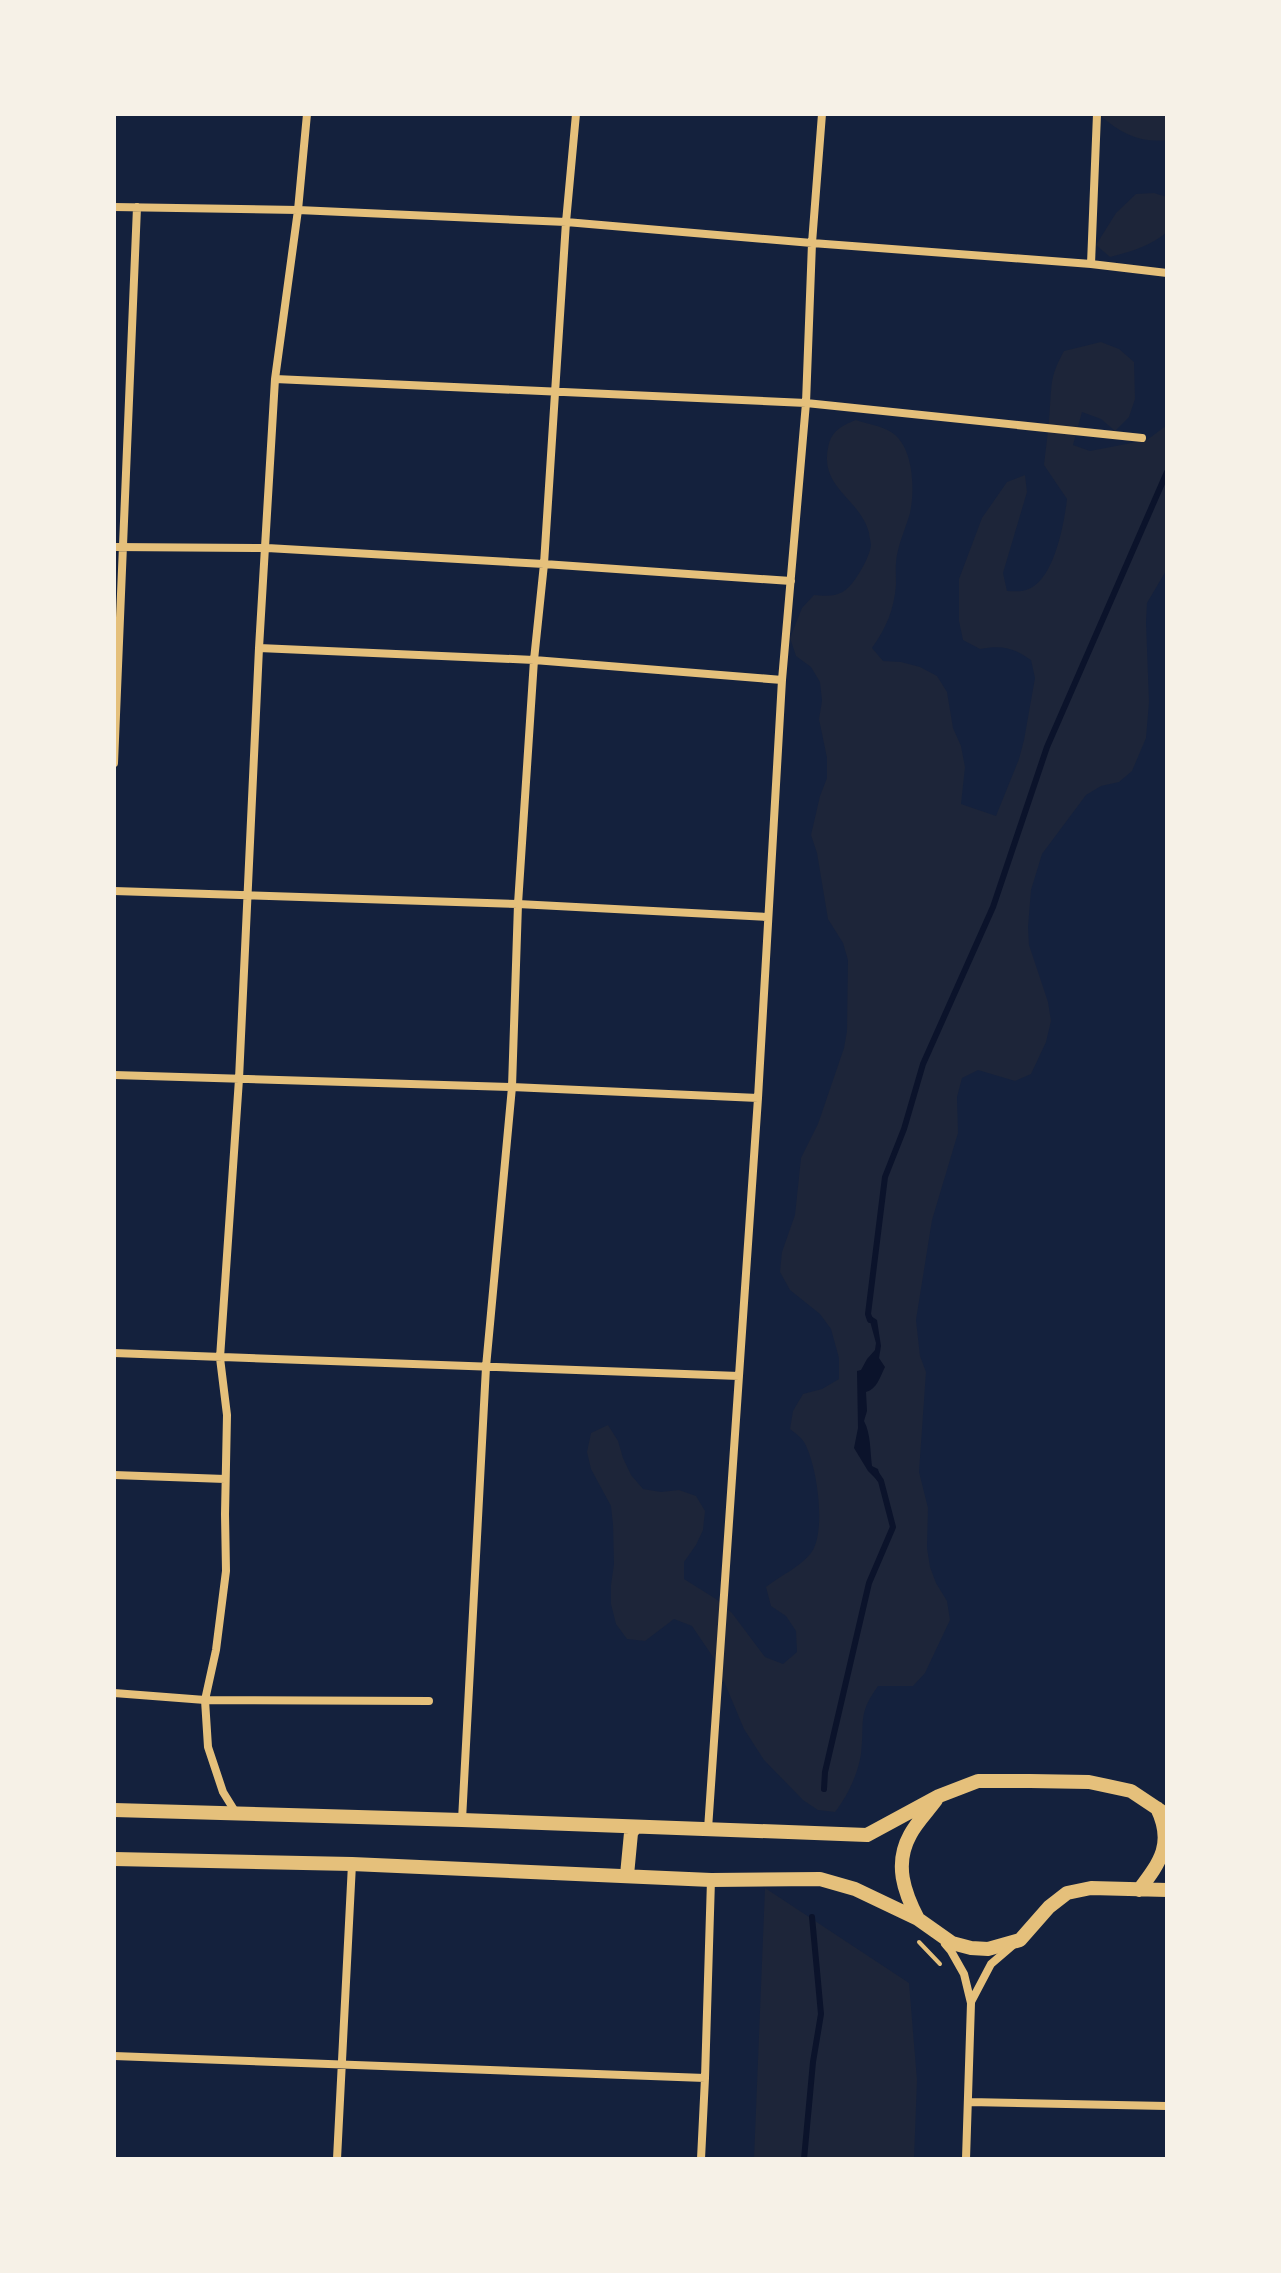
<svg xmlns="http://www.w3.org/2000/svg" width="1281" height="2273" viewBox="0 0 1281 2273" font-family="Raleway,sans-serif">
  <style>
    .green { fill: #1d2539 }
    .water { fill: #0b132b }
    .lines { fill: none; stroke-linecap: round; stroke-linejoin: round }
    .stream { stroke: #0b132b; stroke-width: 6 }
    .path { stroke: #e5c07b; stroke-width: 4 }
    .minor { stroke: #e5c07b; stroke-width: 8 }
    .secondary { stroke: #e5c07b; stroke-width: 14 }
  </style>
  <rect width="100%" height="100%" fill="#14213d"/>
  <path class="green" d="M1103 114H1167V140C1140 143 1122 134 1102 117Z
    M1154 193 1167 197V232C1151 246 1130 252 1110 257L1096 245 1116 213 1136 194Z
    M1101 342 1119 349 1134 362 1135 399 1129 417 1115 431 1101 419 1082 412 1073 445 1090 451 1147 440 1167 425V569L1147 603 1146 622 1149 702 1146 738 1132 771 1119 782 1101 786 1086 795 1042 854 1031 890 1028 927 1029 945 1048 1002 1051 1021 1046 1042 1031 1074 1015 1081 978 1070 962 1078 957 1097 958 1133 932 1220 916 1320 920 1356 926 1372 919 1472 928 1508 927 1548 930 1567 936 1583 947 1601 950 1620 925 1673 913 1686H878C857 1715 865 1722 861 1754 858 1774 847 1797 835 1812L818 1810 803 1800 764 1760 744 1729 715 1660 692 1626 674 1619 645 1641 627 1639 616 1624 611 1604V1585L614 1564 613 1525 611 1506 591 1469 587 1452 591 1433 608 1425 618 1441 623 1458 631 1475 643 1489 661 1492 679 1490 696 1496 705 1511 703 1530 696 1545 684 1562V1579L716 1599 732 1613 765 1657 783 1664 797 1652 796 1631 786 1616 771 1606 766 1587C780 1576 800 1567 811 1553 827 1532 817 1464 804 1442 801 1437 795 1433 790 1429L793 1411 803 1394 822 1389 839 1379V1358L831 1329 820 1314 790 1290 780 1272 782 1252 795 1215 801 1158 818 1124 844 1048 847 1031 848 960 843 943 828 919 817 853 811 835 820 796 827 778V758L819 719 822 701 820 682 811 667 796 656 790 638 802 608 814 595C834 597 844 596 856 578 862 569 870 555 871 545 871 543 869 535 869 533 860 498 820 489 828 448 831 431 841 426 856 420 867 424 882 426 891 432 914 446 915 490 910 513 906 527 900 540 897 555 895 565 896 575 896 585 894 610 886 628 872 648L883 661 901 662 920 667 937 676 947 692 953 728 961 746 965 767 961 804 996 816 1019 759 1024 740 1035 678 1031 660C1013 647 1001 645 980 649L963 640 959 621V579L982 518 1007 482 1025 475 1027 492 1003 573 1007 591C1013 591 1021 592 1026 590 1054 582 1064 524 1067 499L1044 465C1046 446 1049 426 1050 406 1052 380 1051 375 1064 351Z
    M765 1888 909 1983 917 2080 914 2159H754Z"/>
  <path class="water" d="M868 1314 877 1320 881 1346 879 1358 885 1367C880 1377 877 1389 866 1392L867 1411 864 1421C871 1434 870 1451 872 1466L878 1469 882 1485 868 1471 854 1448 858 1428 857 1371 861 1370 867 1359 875 1350 876 1343Z"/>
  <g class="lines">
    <path class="stream" d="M870 1320 868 1314 885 1177 904 1129 923 1064 993 907 1047 747 1167 472
      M824 1789 825 1772 869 1583 893 1527 881 1481 875 1472
      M804 2159 813 2062 821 2014 812 1917"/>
    <path class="path" d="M919 1942 940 1964"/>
    <path class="minor" d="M114 207 298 210 566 222 812 243 1091 264 1167 273
      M1091 264 1097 114
      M275 379 806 403 1142 438
      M114 547 267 548 544 564 791 581
      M259 648 534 660 782 680
      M114 763 137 207
      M114 891 518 904 767 917
      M114 1075 512 1087 758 1098
      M114 1353 739 1376
      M114 1475 225 1479
      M114 1693 205 1700 429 1701
      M236 1813 223 1792 208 1747 205 1700 216 1650 226 1571 225 1514 227 1415 220 1358 239 1079 259 648 275 379 298 210 307 114
      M462 1820 486 1367 512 1087 518 904 534 660 544 564 566 222 576 114
      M708 1829 758 1098 782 680 806 403 812 243 822 114
      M945 1944 951 1951 964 1974 971 2003 966 2159
      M971 2002 991 1964 1012 1946
      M114 2056 705 2078
      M969 2102 1167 2106
      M337 2159 352 1864
      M701 2159 705 2078 711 1880"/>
    <path class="secondary" d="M114 1810 462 1820 867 1835 939 1796 978 1781H1030L1089 1782 1131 1791 1167 1815
      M114 1859 352 1864 711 1880 820 1879 855 1889 918 1919 952 1943 971 1948 988 1949 1020 1940 1049 1907 1067 1893 1091 1888 1167 1890
      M627 1875 631 1833 635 1827
      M1139 1890C1161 1861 1174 1843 1157 1808
      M918 1919C904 1892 894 1864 910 1835 916 1823 928 1811 936 1800"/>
  </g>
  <rect width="1281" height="2273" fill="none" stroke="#f6f1e7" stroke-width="232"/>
</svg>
